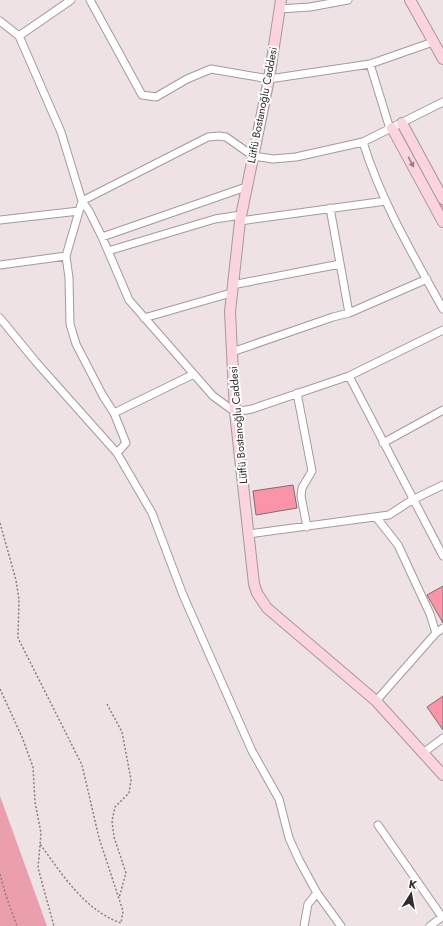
<svg xmlns="http://www.w3.org/2000/svg" width="443" height="926" viewBox="0 0 443 926" font-family="Jost,sans-serif">
  <style>
    .green { fill: #eb9fad }
    .building { fill: #fb94a9; stroke: #7a7071 }
    .lines { fill: none; stroke-linecap: round; stroke-linejoin: round }
    .street-casing { stroke: #a4999b; stroke-width: 9 }
    .secondary-casing { stroke: #a4999b; stroke-width: 12 }
    .path { stroke: #877f80; stroke-width: 1.5; stroke-dasharray: 2 2; stroke-linecap: butt }
    .street { stroke: #fff; stroke-width: 7 }
    .secondary { stroke: #fcd4de; stroke-width: 10 }
    .oneway { fill: #968086 }
    .labels { text-anchor: middle; dominant-baseline: central; stroke-width: 4; stroke-linejoin: round; paint-order: stroke }
    .street-label { font-size: 11px; fill: #312d2d; stroke: #fff }
  </style>
  <rect width="100%" height="100%" fill="#eee2e4"/>
  <path class="green" d="M406 136 443 205V217L401 139Z
    M0 796 47 926H0Z"/>
  <path class="building" d="M293 485 297 508 256 515 253 491Z
    M443 586V623L427 595Z
    M443 696V730L427 707Z"/>
  <g class="lines">
    <g class="street-casing">
      <path id="street" d="M90 0 142 95 156 97 187 79 211 69 269 79 370 64 433 42
        M279 9 310 7 348 0
        M0 21 19 36 61 132 82 201 89 211 102 237 129 300 213 396 235 412 252 409 349 376 443 330
        M19 36 71 0
        M370 64 390 129
        M363 142C381 201 413 255 443 309
        M330 208 349 313
        M0 220 79 211
        M240 221 386 201
        M102 237 246 187
        M108 251 215 219 241 215
        M0 265 66 256
        M232 285 340 264
        M0 318 36 362 117 453 152 513 183 595 252 751 279 799 289 838 299 860 317 893 341 926
        M144 318 231 293
        M232 352 333 317 349 313 427 279
        M349 376 443 556
        M297 393 312 471 302 488 301 496 307 527
        M114 413 194 374
        M383 443 443 410
        M117 453 126 443 114 413 103 396 76 344 70 324 69 278 66 256 82 201 208 137 219 136 226 137 253 156 273 159 296 157 363 142 443 102
        M376 517 398 545 430 614 436 633
        M249 534 389 515 412 500 443 485
        M376 701 436 633 443 628
        M423 753 443 738
        M378 825 442 917
        M304 926 308 904 317 893
        M430 926 443 916"/>
    </g>
    <g class="secondary-casing">
      <path id="secondary" d="M281 0 269 79 240 221 230 312 235 412 254 584 257 593 267 608 376 701 443 775
        M410 0 443 59
        M402 123 443 199
        M392 128 443 222"/>
    </g>
    <path class="path" d="M0 523 16 580 19 600 18 638 82 765 99 838 123 911 121 923C84 910 62 874 40 844
      M0 689 22 737 33 767 35 802 41 833 38 868 54 926
      M107 704 122 732 131 780 129 793 115 807 112 821 114 837 126 873 119 898
      M0 874 6 896 17 926"/>
    <use href="#street" class="street"/>
    <use href="#secondary" class="secondary"/>
  </g>
  <defs><path id="oneway-solid" d="M-6-.8H1V-3.2L6.5 0L1 3.2V.8H-6Z"/></defs>
  <use class="oneway" href="#oneway-solid" transform="translate(411 162) rotate(62)"/>
  <g class="labels">
    <g class="street-label">
      <text transform="translate(262 105) rotate(-79)">Lütfü Bostanoğlu Caddesi</text>
      <text transform="translate(238 425) rotate(-95)">Lütfü Bostanoğlu Caddesi</text>
    </g>
  </g>
  <g transform="translate(411 894) rotate(11)" stroke="#ffffff" stroke-width="3" paint-order="stroke">
  <path d="M0-3L7 15L0 10L-7 15Z" fill="#312d2d"/>
  <text y="-6" font-size="11" font-weight="bold" text-anchor="middle" fill="#312d2d">K</text>
  </g>
</svg>
